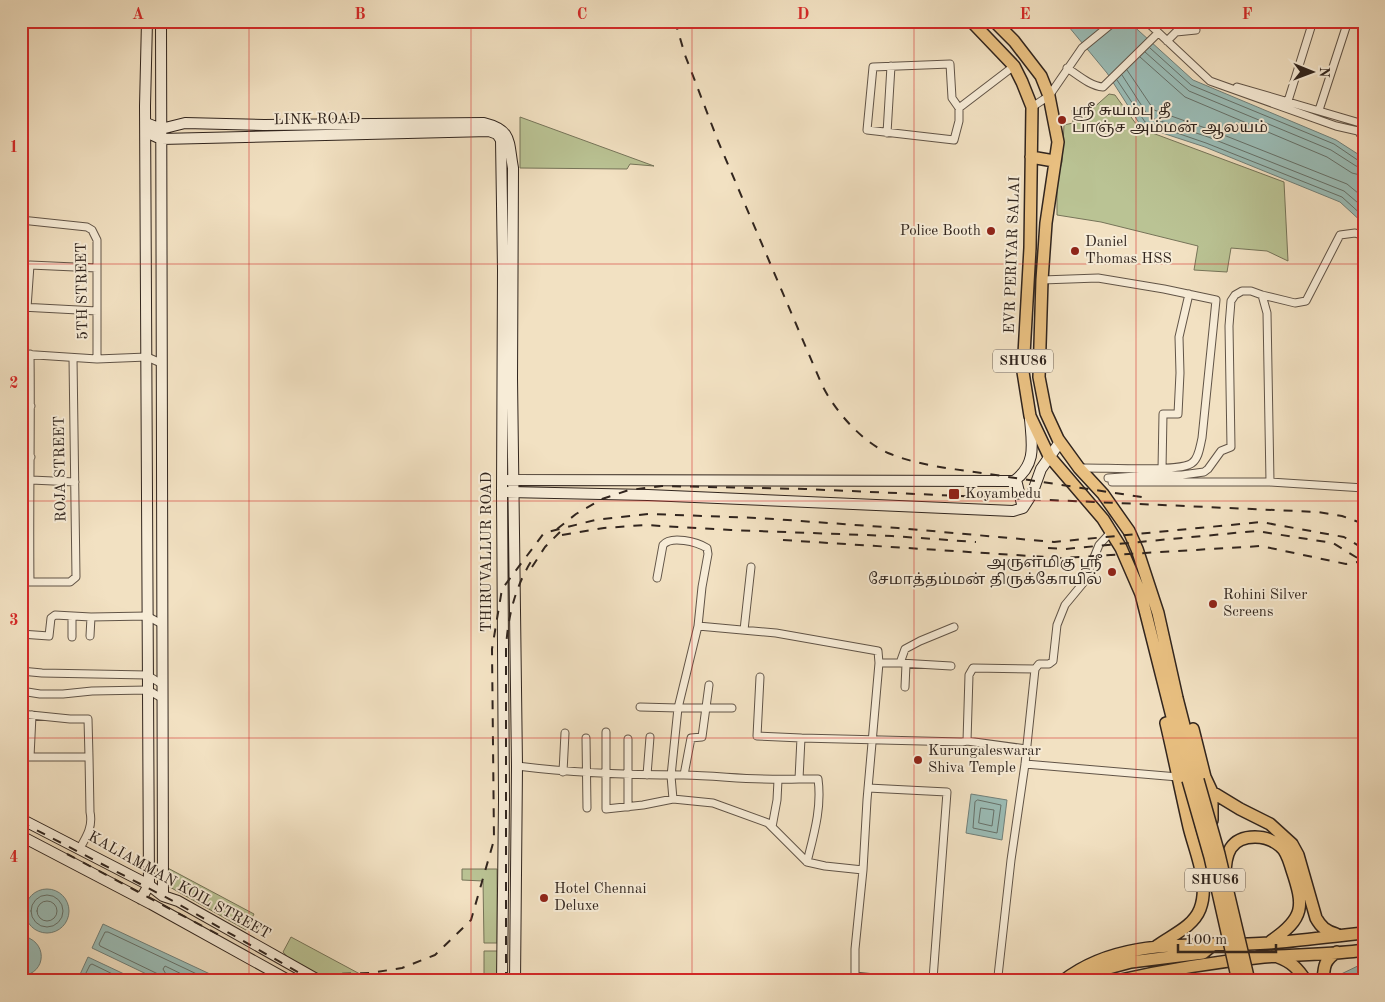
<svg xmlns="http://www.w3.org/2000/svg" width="1385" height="1002" viewBox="0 0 1385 1002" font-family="'Old Standard TT','Noto Serif Tamil',serif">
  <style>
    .green { fill: #bac394; stroke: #767459 }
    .water { fill: #9bbdb7; stroke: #71807a }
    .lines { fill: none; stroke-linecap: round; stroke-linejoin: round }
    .shore { stroke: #66716a; stroke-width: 1 }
    .street-casing { stroke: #615447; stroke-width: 9 }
    .secondary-casing { stroke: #31251e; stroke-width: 12 }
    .primary-casing { stroke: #31251e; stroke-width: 14 }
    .street { stroke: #f7ecd7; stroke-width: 7 }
    .secondary { stroke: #f7ecd7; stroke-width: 10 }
    .primary { stroke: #e9c081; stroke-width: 11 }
    .rail { stroke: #31251e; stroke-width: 2; stroke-dasharray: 9 9; stroke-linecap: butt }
    .primary-bridge-casing { stroke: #31251e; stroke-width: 14; stroke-linecap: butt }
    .primary-bridge { stroke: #e9c081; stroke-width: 11 }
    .grid { fill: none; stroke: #d62828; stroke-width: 1; stroke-opacity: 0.55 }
    .poi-dot { fill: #8f2418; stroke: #f7ecd7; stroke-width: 2 }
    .labels { text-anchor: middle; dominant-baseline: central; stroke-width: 4; stroke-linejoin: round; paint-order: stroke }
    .shield { fill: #f7ecd7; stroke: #6c6156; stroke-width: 1 }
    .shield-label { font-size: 14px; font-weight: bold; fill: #31251e }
    .poi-label { font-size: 15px; fill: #31251e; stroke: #f7ecd7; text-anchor: start }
    .street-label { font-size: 15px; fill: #31251e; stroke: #f7ecd7 }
    .neatline { fill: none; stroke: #d62828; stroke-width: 2 }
    .grid-label { font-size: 16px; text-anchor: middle; font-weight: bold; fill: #d62828 }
  </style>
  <rect width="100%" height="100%" fill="#f2e1c2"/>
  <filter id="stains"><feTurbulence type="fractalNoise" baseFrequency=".004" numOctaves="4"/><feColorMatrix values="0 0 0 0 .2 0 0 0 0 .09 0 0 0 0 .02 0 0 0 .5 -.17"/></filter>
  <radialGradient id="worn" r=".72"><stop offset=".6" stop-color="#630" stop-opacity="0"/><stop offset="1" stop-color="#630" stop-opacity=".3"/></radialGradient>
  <path class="green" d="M1109 94 1115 95 1139 128 1284 182 1288 261 1267 251 1231 248 1227 272 1194 270 1198 246 1101 222 1057 215V179L1062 162 1064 125 1073 123 1072 110 1090 111Z
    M520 117 654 166 630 164 627 169 520 168Z
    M164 866 254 914 246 930 168 886Z
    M462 869H497V943H484L483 881 462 880Z
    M291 937 373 981H315L303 975 283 952Z
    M484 951H498V981H484Z"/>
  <path class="water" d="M1064 21H1128L1193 80 1336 140 1364 158V224L1340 202 1205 147 1141 126 1107 73Z
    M971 794 1007 800 1002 840 966 833Z
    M25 911a22 22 0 1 1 44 0a22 22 0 1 1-44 0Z
    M103 924 210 974 207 981H161L92 948Z
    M21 936C48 939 48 974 21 976Z
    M88 957 139 981H77Z
    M1364 963V981H1336L1337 976Z"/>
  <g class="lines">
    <path class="shore" d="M1150 48 1191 85 1334 144 1359 161 1364 162
      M1145 52 1189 91 1331 150 1356 166 1364 168
      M1140 57 1185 97 1327 157 1352 173 1364 176
      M1127 70 1154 110 1211 130 1347 184 1364 198
      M1122 75 1149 117 1208 137 1344 191 1364 208
      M1117 80 1145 122 1206 143 1342 197 1364 217
      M978 800 1001 805 997 833 973 828 975 802Z
      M981 808 994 810 992 826 979 823Z
      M31 911a16 16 0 1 1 32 0a16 16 0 1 1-32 0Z
      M37 911a10 10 0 1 1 20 0a10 10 0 1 1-20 0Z
      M82 981 90 965 92 964 127 981
      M161 981 158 974 100 946 99 944 105 932H108L201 976 203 981
      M167 981V976L163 969 165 966 196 981"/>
    <g class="street-casing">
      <path id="street" d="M1146 21 1210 81 1336 126 1358 131 1364 139
        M1350 21 1364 25
        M1167 41 1176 32 1196 30
        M950 64 952 98 959 108V121L954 140 867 130 873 67Z
        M1067 68C1078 75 1090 86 1103 87L1158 33
        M1237 87 1360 123 1364 112
        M1288 101 1313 21
        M1032 107 1049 96 1082 48 1115 21
        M959 108 1014 66
        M1319 110 1348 21
        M887 133 891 66
        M21 220 87 227 92 230 97 240V359
        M1042 280 1098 278 1164 289 1216 300 1202 438C1200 446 1199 458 1192 463 1180 473 1100 467 1079 468
        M1262 295 1267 313 1270 482
        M21 307 97 311
        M27 308 30 265 97 268
        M21 354 97 359 147 357 161 363
        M21 406H31
        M21 457H31
        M1162 469 1163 414H1178L1180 373 1179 337 1189 294
        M1108 478 1150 475H1182L1204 472 1208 469 1221 451 1231 447 1229 326 1231 301 1235 295 1242 291H1251L1262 295 1295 303 1306 301 1340 235 1355 233 1364 236
        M31 480 75 482
        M1112 482H1270L1364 488
        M21 506H29
        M657 578 663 545C671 535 697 542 707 548L708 554 702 587 698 626 678 708 671 776 673 799
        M21 582H70L76 577 73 358
        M30 582C29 506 31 430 30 354
        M744 630 751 567
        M21 634 49 636 51 618 55 615 91 617 147 616 160 623
        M90 636 91 617
        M72 637V616
        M879 663H900L905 649 920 641 954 627
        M900 663 951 666
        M21 671 42 673 147 675 160 683
        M760 677 757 736 801 738
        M905 687 906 664
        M21 691 40 694H63L92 691 148 690 160 697
        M640 707 678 708H732
        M21 714 70 719H88L89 757
        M606 732V809L643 805 673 799 713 803 768 823 807 862 825 866 863 870 867 800 879 663 878 651 776 633 698 626
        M586 738 587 808
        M628 739V807
        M967 741 969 675 973 668 1035 669
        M21 757H89L90 812C93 826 87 836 80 848
        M30 757 32 715
        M1025 764 1178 777
        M517 766C573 773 628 775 684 775 723 776 760 781 799 779
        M563 772 565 733
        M647 775 650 737
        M684 775 691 738 702 737 709 685
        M868 788 947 792 933 979
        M772 827 777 800 778 780
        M807 862C814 834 822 807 818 779H799L801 738 962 742 967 741 1026 749
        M863 870 855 949V976L894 980 930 978 938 980H987L998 976 1011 860 1025 764 1035 669 1039 664H1049L1053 661 1057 625 1065 605 1084 582 1099 545 1111 532"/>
    </g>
    <g class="secondary-casing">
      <path id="secondary" d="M161 21C159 313 160 605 163 896
        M146 123 161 129 185 123 264 125 484 123C513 130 508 142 513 168L512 378 517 766 515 981
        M146 132 161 139 489 131 497 134 501 140 503 270 502 493 504 800 502 981
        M508 480 1014 481C1037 464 1032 444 1030 419
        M1016 480 1023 508
        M508 492 648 495 1013 511 1023 508 1032 494 1041 469 1060 442
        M21 819 149 885 163 896 178 901 320 981
        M21 836 151 904 290 981
        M141 899 149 885 145 106 147 21"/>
    </g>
    <g class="primary-casing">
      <path id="primary" d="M971 21 1014 66 1022 82 1032 107 1030 248 1023 372 1030 416 1049 456 1103 519 1121 548 1141 594 1188 780
        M994 21 1014 41 1041 76 1049 96 1058 142 1046 223 1042 280 1039 377 1046 413 1058 439 1079 468 1103 494 1129 531 1137 549 1158 613 1177 698 1198 780
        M1031 157 1054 161
        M1193 729 1205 777 1212 792V820
        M1212 792 1240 809 1270 824 1292 844 1298 855 1316 918C1321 927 1326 931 1336 934
        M1225 876C1225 854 1230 837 1255 837 1264 837 1273 840 1280 846 1287 851 1289 861 1292 870 1304 906 1305 918 1271 941
        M1157 946C1172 935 1193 927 1200 909 1210 883 1195 852 1189 827 1181 792 1174 757 1166 723
        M1278 957C1292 962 1298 969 1306 981
        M1063 981C1122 935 1199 948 1269 943 1300 941 1332 936 1364 933
        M1082 981 1105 969 1131 962 1203 953 1214 944
        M1116 981C1165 970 1214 962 1264 957 1297 954 1331 955 1364 950
        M1323 981C1324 967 1324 960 1337 952"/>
    </g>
    <use href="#street" class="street"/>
    <use href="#secondary" class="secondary"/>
    <use href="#primary" class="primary"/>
    <path class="rail" d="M675 21 685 55 718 141 822 385C835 411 861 441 888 453 919 466 955 469 989 474 1042 482 1095 490 1148 498
      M557 529 576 514 602 499 629 490 662 486 805 489 1318 512 1342 516 1364 524
      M562 535 604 528 645 525 731 530 892 536 976 542
      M783 540 1062 558 1261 546 1346 564 1364 561
      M1048 548 1065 549 1256 531 1333 543 1364 562
      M532 567 545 547 563 529
      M21 822 173 901 303 975 370 973 402 968 435 955 471 920 494 840 492 649 502 589 544 533 595 520 649 514 759 518 898 528 1054 542 1261 522 1344 537 1364 549
      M67 854 219 935
      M506 981V648C508 616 515 587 532 560"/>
    <g class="primary-bridge-casing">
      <path id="primary-bridge" d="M1188 780 1210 857 1238 981
        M1198 780 1219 854 1249 981"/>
    </g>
    <use href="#primary-bridge" class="primary-bridge"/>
  </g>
  <path class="grid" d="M249 21V981M471 21V981M692 21V981M914 21V981M1136 21V981M21 264H1364M21 501H1364M21 738H1364"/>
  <g class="poi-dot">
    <circle cx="1062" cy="120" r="5"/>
    <circle cx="991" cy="231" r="5"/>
    <circle cx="1075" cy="251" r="5"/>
    <rect x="948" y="488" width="12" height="12" rx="2.5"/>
    <circle cx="1112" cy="572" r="5"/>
    <circle cx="1213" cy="604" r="5"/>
    <circle cx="918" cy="760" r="5"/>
    <circle cx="544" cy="898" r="5"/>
  </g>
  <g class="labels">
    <g class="shield">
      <rect x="993" y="349.5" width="60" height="23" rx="4"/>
      <rect x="1185" y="868.5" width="60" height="23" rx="4"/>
    </g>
    <g class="shield-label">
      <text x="1023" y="361">SHU86</text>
      <text x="1215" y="880">SHU86</text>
    </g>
    <g class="poi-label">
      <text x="1072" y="111">ஶ்ரீ சுயம்பு தீ<tspan x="1072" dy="17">பாஞ்ச அம்மன் ஆலயம்</tspan></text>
      <text x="981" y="231" text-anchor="end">Police Booth</text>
      <text x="1085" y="242">Daniel<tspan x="1085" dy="17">Thomas HSS</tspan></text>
      <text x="965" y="494">Koyambedu</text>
      <text x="1102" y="563" text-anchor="end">அருள்மிகு ஸ்ரீ<tspan x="1102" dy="17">சேமாத்தம்மன் திருக்கோயில்</tspan></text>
      <text x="1223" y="595">Rohini Silver<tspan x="1223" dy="17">Screens</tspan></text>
      <text x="928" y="751">Kurungaleswarar<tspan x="928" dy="17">Shiva Temple</tspan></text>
      <text x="554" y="889">Hotel Chennai<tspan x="554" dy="17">Deluxe</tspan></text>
    </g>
    <g class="street-label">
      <text transform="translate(317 120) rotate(-1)">LINK ROAD</text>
      <text transform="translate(1013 255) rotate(-88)">EVR PERIYAR SALAI</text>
      <text transform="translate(83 291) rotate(-91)">5TH STREET</text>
      <text transform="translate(61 469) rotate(-91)">ROJA STREET</text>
      <text transform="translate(487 552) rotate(-90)">THIRUVALLUR ROAD</text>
      <text transform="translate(179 886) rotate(29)">KALIAMMAN KOIL STREET</text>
    </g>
  </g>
  <rect width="1385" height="1002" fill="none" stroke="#f2e1c2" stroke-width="55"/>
  <g transform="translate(1312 72) rotate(91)" stroke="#f7ecd7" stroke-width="4" paint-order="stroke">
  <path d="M0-4L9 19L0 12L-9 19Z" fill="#31251e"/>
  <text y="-8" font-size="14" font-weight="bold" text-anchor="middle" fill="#31251e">N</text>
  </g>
  <path d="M1178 944v8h98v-8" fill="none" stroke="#31251e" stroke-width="2.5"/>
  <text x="1185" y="944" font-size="15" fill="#31251e" stroke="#f7ecd7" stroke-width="4" paint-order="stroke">100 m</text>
  <rect x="28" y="28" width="1330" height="946" class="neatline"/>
  <g class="grid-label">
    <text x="138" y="19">A</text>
    <text x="360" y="19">B</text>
    <text x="582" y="19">C</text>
    <text x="803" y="19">D</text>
    <text x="1025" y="19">E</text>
    <text x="1247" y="19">F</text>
    <text x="14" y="152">1</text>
    <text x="14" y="388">2</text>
    <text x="14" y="625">3</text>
    <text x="14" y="862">4</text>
  </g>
  <rect width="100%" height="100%" filter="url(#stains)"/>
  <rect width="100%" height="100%" fill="url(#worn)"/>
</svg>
